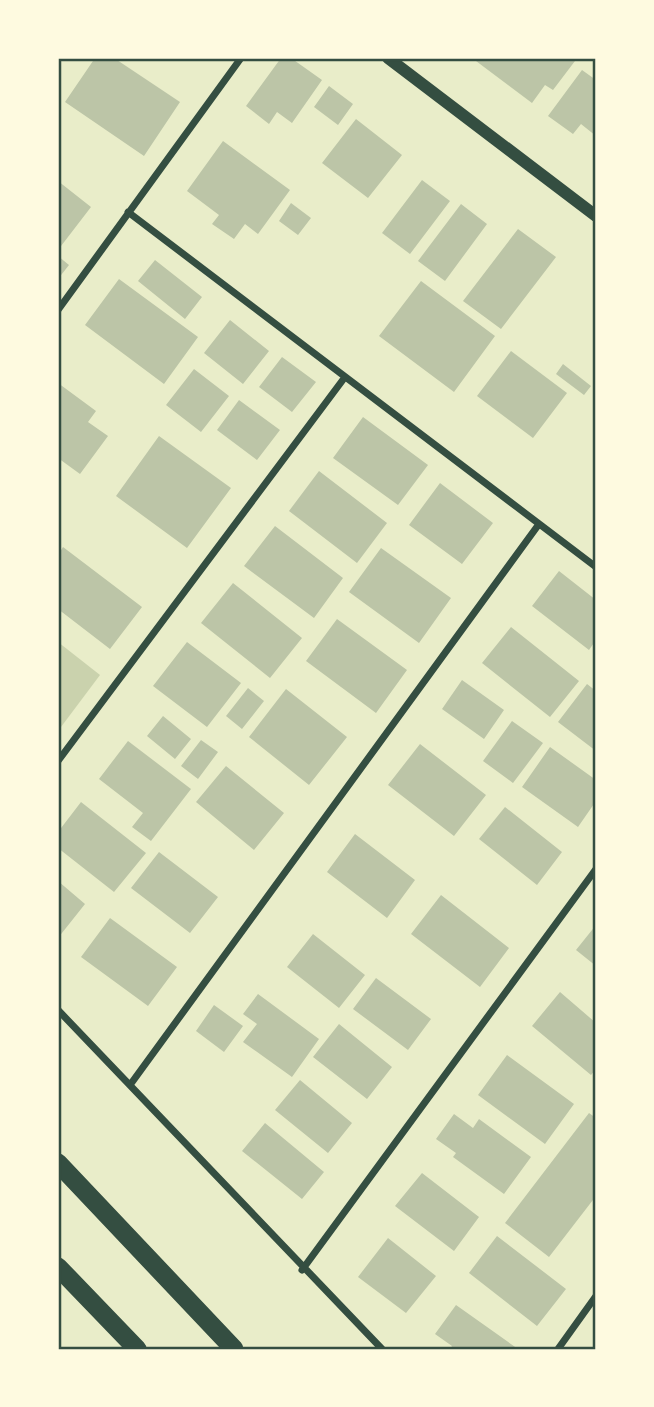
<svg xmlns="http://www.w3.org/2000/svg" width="654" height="1407" viewBox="0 0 654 1407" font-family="'Golos Text',sans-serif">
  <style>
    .green { fill: #cad2ad }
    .building { fill: #bcc5a7 }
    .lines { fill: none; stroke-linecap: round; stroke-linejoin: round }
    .minor { stroke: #344e41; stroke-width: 7 }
    .tertiary { stroke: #344e41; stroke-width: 12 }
    .trunk { stroke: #344e41; stroke-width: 19 }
    .neatline { fill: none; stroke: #344e41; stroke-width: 2.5 }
  </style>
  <rect width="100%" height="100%" fill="#e9edc9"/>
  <path class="green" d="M58 642 100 675 58 731Z"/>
  <path class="building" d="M95 58H114L180 102 144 156 65 102Z
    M281 58H291L322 80 292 123 277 112 269 124 246 106Z
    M478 58H571L575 61 553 90 545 85 532 103 476 61Z
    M582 70 596 80V136L581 124 573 134 548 116Z
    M329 86 353 104 338 125 314 107Z
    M356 119 402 155 368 198 322 163Z
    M223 141 290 190 258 234 245 224 234 239 212 224 219 215 187 191Z
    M422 180 450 201 410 254 382 233Z
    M58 181 91 207 58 250Z
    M291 203 311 218 298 235 279 221Z
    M461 204 487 224 445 281 418 261Z
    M518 229 556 257 501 329 463 301Z
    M58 256 69 265 58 279Z
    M155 260 202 297 185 319 138 281Z
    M119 279 198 337 164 384 85 325Z
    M421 281 495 336 454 392 379 336Z
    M230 320 269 351 243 384 204 353Z
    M511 351 567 393 533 438 477 396Z
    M282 357 316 382 292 412 259 387Z
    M563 364 591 386 584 395 556 374Z
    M194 369 229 396 201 432 166 405Z
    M58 383 96 411 88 422 108 436 80 474 58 458Z
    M239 400 280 430 257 460 217 430Z
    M363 417 428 465 398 505 333 458Z
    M159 436 231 488 187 548 116 496Z
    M319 471 387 523 357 563 289 511Z
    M440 483 493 523 462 564 409 525Z
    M275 526 343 578 314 618 244 566Z
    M63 547 142 607 110 649 58 609V555Z
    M381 548 451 598 419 643 349 592Z
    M559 571 596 600V640L589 650 532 606Z
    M233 583 302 638 270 678 201 623Z
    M337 619 407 670 376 713 306 661Z
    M511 627 579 681 550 717 482 663Z
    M187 642 241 683 207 727 153 686Z
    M462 680 504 710 484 739 442 709Z
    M587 684 596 691V751L558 722Z
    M248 688 264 701 242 729 226 716Z
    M286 689 347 737 309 785 249 737Z
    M163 716 191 739 175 759 147 736Z
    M512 721 543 743 513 783 483 761Z
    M201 740 218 752 198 779 181 766Z
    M128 741 191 789 151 841 132 827 143 813 99 779Z
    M420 744 486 795 454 836 388 785Z
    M550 747 596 780V801L578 827 522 787Z
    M226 766 284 813 254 850 196 802Z
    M81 802 146 853 114 892 58 848V832Z
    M505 807 562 852 537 885 479 839Z
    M355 834 415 880 387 918 327 872Z
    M159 852 218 897 190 933 131 888Z
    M58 881 85 904 58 938Z
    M441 895 509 948 480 987 411 934Z
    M110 918 177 967 148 1006 81 957Z
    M596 925V966L576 950Z
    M313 934 365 975 339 1008 287 967Z
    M376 978 431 1019 408 1050 353 1009Z
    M560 992 596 1023V1069L591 1075 532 1026Z
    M258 994 319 1039 292 1077 243 1042 257 1024 243 1014Z
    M214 1005 243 1026 224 1052 196 1031Z
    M339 1024 392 1067 367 1099 313 1057Z
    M507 1055 574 1104 545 1144 478 1095Z
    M300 1080 352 1123 328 1153 275 1110Z
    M589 1113 596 1118V1196L549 1257 505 1223Z
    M454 1114 473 1128 479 1119 531 1157 504 1194 453 1157 456 1153 436 1139Z
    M265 1123 324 1172 302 1199 242 1151Z
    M422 1173 479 1217 454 1251 395 1206Z
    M497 1236 566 1289 537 1326 469 1273Z
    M388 1238 436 1276 406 1313 358 1277Z
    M456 1305 518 1349H450L452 1346 435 1334Z"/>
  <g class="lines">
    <path class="minor" d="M128 212 596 567
      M58 310 241 58
      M58 761 345 377
      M58 1010 382 1349
      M130 1085 539 524
      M302 1270 596 869
      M558 1349 596 1296"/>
    <path class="tertiary" d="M388 58 596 216"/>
    <path class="trunk" d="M58 1163 234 1349
      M58 1267 137 1349"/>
  </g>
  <rect width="654" height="1407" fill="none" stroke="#fefae0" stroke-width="119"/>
  <rect x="60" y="60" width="534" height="1288" class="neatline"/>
</svg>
